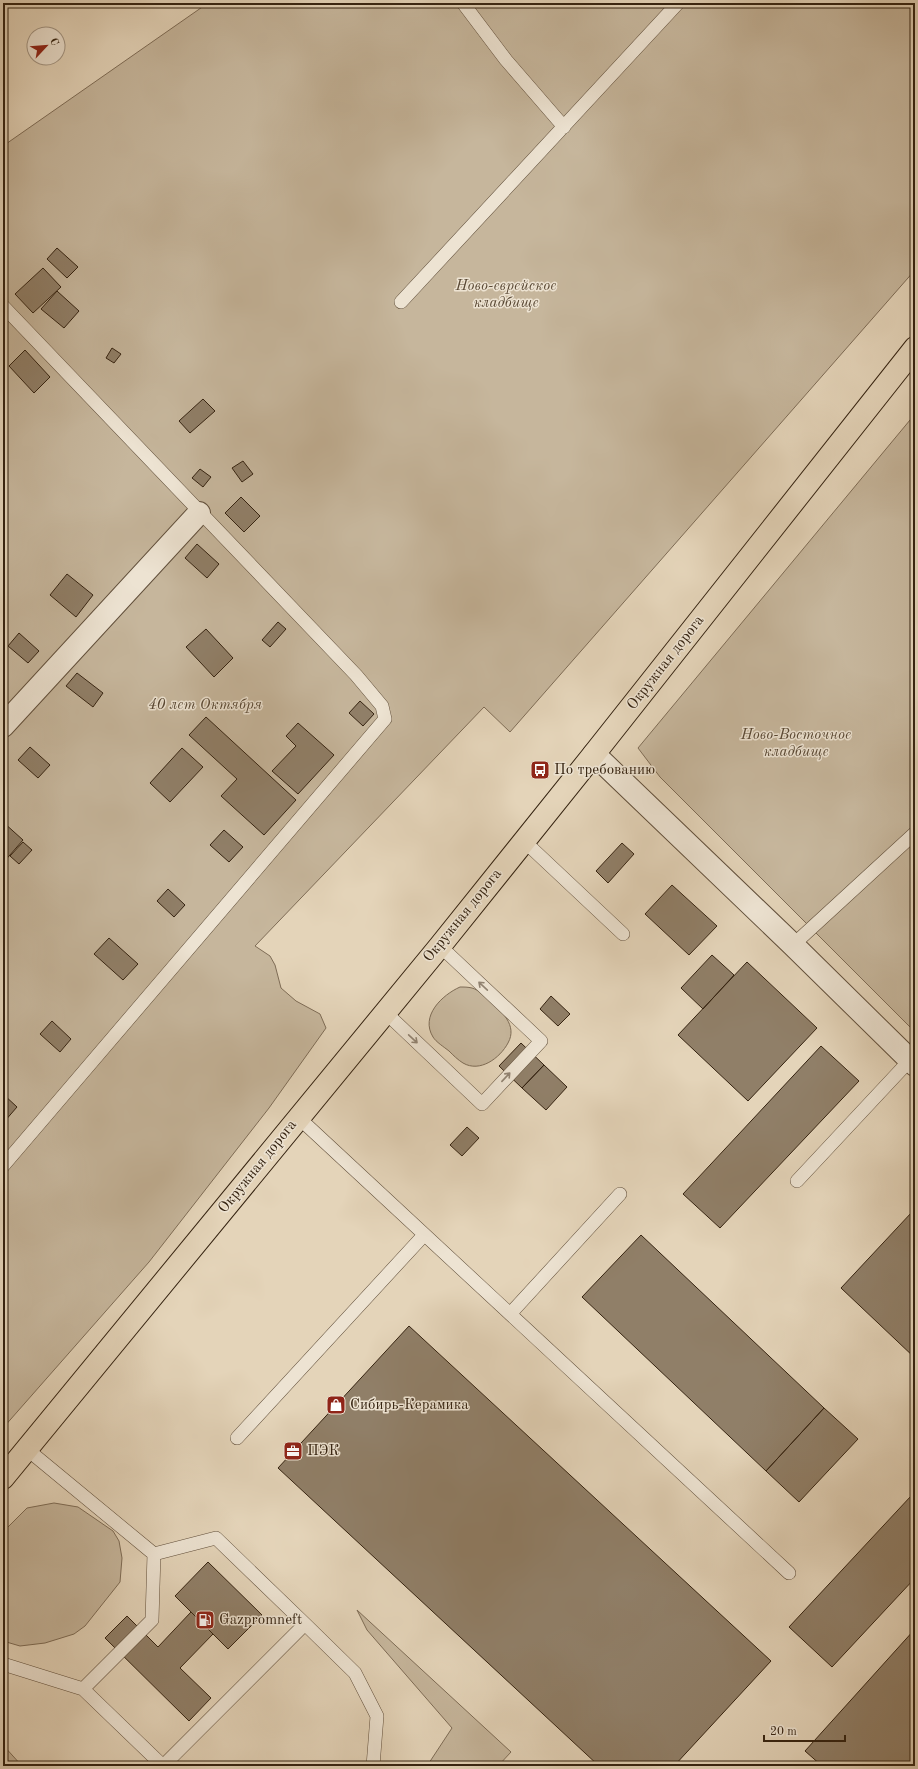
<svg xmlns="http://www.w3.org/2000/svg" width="918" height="1769" viewBox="0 0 918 1769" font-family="'Old Standard TT',serif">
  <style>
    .green { fill: #c6b69c; stroke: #7e6c56 }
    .building { fill: #907f68; stroke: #352311 }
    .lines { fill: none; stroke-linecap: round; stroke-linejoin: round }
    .lane-casing { stroke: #614f3b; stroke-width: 14 }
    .street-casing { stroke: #614f3b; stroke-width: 24 }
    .primary-casing { stroke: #352311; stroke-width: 24 }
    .lane { stroke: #ede3d2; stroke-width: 13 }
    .street { stroke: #ede3d2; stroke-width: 22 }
    .primary { stroke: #e4d4b9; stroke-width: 22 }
    .oneway { stroke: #918372 }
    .labels { text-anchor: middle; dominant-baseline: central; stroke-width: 3; stroke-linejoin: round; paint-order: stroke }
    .park-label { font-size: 15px; font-style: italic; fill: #594834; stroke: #ede3d2 }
    .street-label { font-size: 15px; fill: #352311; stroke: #ede3d2 }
    .poi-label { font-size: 15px; fill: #352311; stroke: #ede3d2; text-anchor: start }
  </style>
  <rect width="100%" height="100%" fill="#e4d4b9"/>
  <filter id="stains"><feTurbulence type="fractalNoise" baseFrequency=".005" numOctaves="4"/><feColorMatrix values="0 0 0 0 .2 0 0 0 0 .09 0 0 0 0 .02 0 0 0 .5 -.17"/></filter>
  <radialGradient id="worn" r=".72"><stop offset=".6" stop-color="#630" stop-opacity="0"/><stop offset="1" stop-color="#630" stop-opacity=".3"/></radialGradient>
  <path class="green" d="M208 3H915V270L510 732 484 707 255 946 270 956 275 965 281 988 296 1001 320 1014 326 1028 269 1108 149 1262 3 1428V146Z
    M915 414V1032L660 777 638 748Z
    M460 987C464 987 468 987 472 988 479 990 484 996 489 1000 501 1011 518 1025 508 1043 500 1058 480 1073 463 1063 458 1060 453 1055 449 1051 444 1047 436 1042 433 1037 420 1016 442 995 460 987Z
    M54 1503 78 1507 113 1531 119 1541 122 1558 120 1582 85 1626 74 1634 45 1643 20 1646 3 1641V1532L27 1508Z
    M357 1610 511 1752 498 1766H427L452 1728 367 1630Z
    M3 1745 22 1766H3Z"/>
  <path class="building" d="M57 248 78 267 67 278 47 259Z
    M43 268 61 287 33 313 15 294Z
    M57 291 79 311 64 328 41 309Z
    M112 348 121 354 114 363 106 358Z
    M25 350 50 377 34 393 9 366Z
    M203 399 215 411 190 433 179 421Z
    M243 461 253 474 242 482 232 468Z
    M200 469 211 477 203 487 192 478Z
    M241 497 260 516 244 532 225 513Z
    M197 544 219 564 207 578 185 558Z
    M67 574 93 595 76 617 50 595Z
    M278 622 286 629 270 647 262 640Z
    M206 629 233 658 214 677 186 647Z
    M19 633 39 651 28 663 8 646Z
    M77 673 103 693 93 707 66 686Z
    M360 701 374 714 363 726 349 713Z
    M206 717 296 800 264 835 221 796 237 779 189 735Z
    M298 723 334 755 298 794 272 771 296 746 286 736Z
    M30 747 50 765 38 778 18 760Z
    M182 748 203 767 170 802 150 783Z
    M3 822 23 840 3 863Z
    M224 830 243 847 229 862 210 845Z
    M23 842 32 850 19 864 10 856Z
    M622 843 634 854 608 883 596 871Z
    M672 885 717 926 689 955 645 914Z
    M168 889 185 905 174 917 157 901Z
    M109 938 138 964 123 980 94 954Z
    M712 955 734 975 703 1009 681 988Z
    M747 962 817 1028 748 1101 678 1035Z
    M551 996 570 1014 558 1026 540 1009Z
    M52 1021 71 1039 60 1052 40 1034Z
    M521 1043 544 1065 522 1088 499 1066Z
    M821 1046 859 1081 720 1228 683 1194Z
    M544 1065 567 1087 546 1110 522 1088Z
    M3 1094 17 1107 4 1122 3 1121Z
    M467 1127 479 1138 462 1156 450 1145Z
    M912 1212 915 1214V1358L841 1288Z
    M641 1235 824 1408 766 1471 582 1297Z
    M409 1326 771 1661 674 1766H599L278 1468Z
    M824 1408 858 1439 799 1502 766 1471Z
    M911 1496 915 1499V1578L832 1667 789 1627Z
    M208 1562 262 1615 228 1649 175 1596Z
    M191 1612 213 1634 180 1668 211 1698 189 1721 105 1638 127 1616 158 1647Z
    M915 1629V1761L911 1766H822L805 1751Z"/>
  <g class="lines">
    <g class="lane-casing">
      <path id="lane" d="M463 3 506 60 564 127
        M401 302 678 3
        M3 306 356 675 382 706 385 719 3 1166
        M524 841 623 934
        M793 945 915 833
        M385 1012 482 1104 541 1041 440 946
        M299 1118 789 1573
        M797 1181 910 1060
        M510 1314 620 1194
        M237 1438 424 1235
        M305 1624 355 1673 377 1716 373 1766
        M3 1664 83 1689 152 1620 154 1554 28 1450
        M83 1689 163 1766 305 1624 216 1538 154 1554"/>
    </g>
    <g class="street-casing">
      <path id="street" d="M3 726 199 513
        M594 754 793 945 915 1065"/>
    </g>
    <g class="primary-casing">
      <path id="primary" d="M3 1478 440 946 594 754 915 348"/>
    </g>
    <use href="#lane" class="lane"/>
    <use href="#street" class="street"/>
    <use href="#primary" class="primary"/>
  </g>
  <defs><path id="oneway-shaft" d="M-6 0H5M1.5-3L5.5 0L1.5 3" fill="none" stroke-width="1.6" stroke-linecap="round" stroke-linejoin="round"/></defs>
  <g class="oneway">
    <use href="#oneway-shaft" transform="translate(483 986) rotate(-137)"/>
    <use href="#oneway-shaft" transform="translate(413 1039) rotate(43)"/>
    <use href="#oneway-shaft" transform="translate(506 1077) rotate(-47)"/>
  </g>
  <defs>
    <g id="bus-square" transform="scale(1)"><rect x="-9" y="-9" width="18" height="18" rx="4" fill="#8f2418" stroke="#ede3d2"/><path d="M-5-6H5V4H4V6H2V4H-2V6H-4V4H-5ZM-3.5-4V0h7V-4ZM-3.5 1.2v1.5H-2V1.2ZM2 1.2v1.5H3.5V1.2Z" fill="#fff"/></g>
    <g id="shop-square" transform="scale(1)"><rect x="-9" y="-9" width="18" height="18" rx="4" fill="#8f2418" stroke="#ede3d2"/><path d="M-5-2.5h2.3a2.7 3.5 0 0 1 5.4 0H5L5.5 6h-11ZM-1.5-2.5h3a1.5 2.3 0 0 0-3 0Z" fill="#fff"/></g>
    <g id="office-square" transform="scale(1)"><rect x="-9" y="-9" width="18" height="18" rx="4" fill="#8f2418" stroke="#ede3d2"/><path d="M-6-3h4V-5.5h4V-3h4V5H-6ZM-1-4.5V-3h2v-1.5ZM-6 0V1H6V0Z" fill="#fff"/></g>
    <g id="fuel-square" transform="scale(1)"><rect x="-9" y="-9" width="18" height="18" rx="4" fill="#8f2418" stroke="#ede3d2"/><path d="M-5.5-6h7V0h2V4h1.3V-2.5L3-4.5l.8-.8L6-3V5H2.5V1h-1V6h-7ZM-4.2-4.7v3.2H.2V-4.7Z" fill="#fff"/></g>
  </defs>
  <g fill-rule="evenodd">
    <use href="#bus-square" x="540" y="770"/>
    <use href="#shop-square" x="336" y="1405"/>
    <use href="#office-square" x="293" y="1451"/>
    <use href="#fuel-square" x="205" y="1620"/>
  </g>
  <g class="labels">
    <g class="park-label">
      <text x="506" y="286">Ново-еврейское<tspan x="506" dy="17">кладбище</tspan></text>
      <text x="205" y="705">40 лет Октября</text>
      <text x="796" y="735">Ново-Восточное<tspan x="796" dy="17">кладбище</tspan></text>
    </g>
    <g class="street-label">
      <text transform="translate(666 663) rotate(-52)">Окружная дорога</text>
      <text transform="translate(463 916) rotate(-51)">Окружная дорога</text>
      <text transform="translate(258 1167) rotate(-51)">Окружная дорога</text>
    </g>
    <g class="poi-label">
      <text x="554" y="770">По требованию</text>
      <text x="350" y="1405">Сибирь-Керамика</text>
      <text x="307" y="1451">ПЭК</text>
      <text x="219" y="1620">Gazpromneft</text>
    </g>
  </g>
  <rect width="918" height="1769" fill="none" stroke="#e4d4b9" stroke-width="16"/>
  <rect x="4" y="4" width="910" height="1761" fill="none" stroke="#352311" stroke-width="2"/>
  <rect x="8" y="8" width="902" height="1753" fill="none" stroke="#352311"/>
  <g transform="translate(46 46) rotate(64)"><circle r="19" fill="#ede3d2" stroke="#a39685"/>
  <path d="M0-3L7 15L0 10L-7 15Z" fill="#8f2418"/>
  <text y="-6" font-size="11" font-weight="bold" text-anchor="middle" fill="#352311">С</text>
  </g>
  <path d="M764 1735v6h81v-6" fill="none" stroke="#352311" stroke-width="2"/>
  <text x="770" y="1735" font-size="12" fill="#352311" stroke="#ede3d2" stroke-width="3" paint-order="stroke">20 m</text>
  <rect width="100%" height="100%" filter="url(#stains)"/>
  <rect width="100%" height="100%" fill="url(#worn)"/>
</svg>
